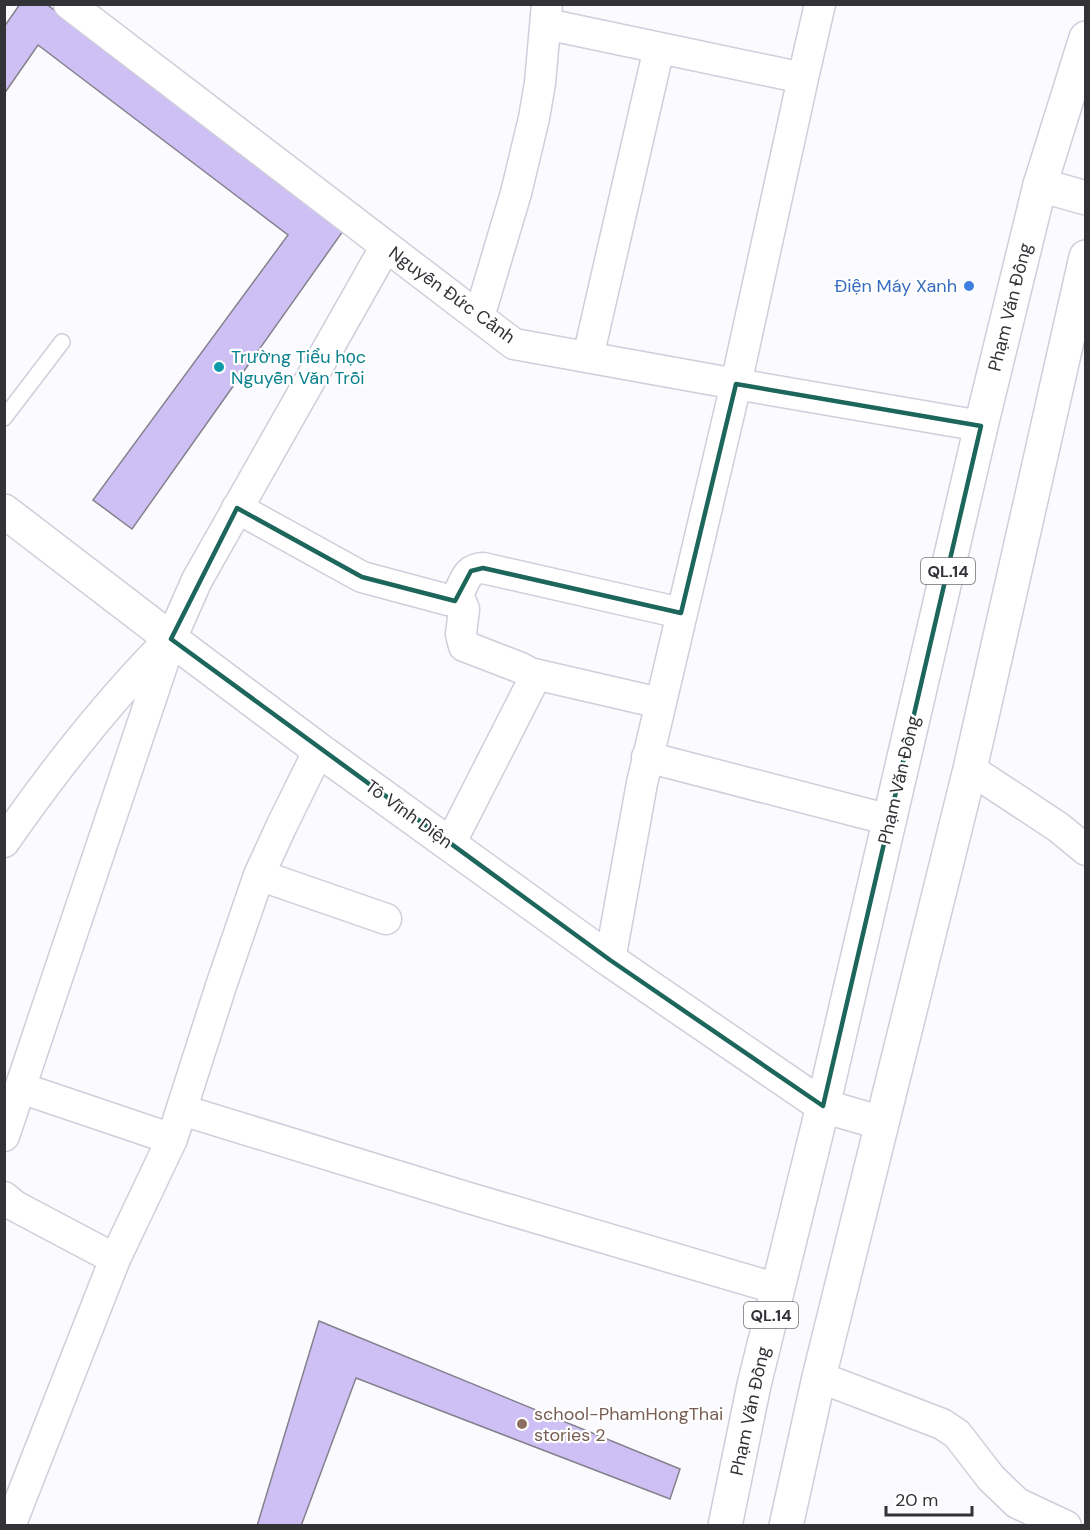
<svg xmlns="http://www.w3.org/2000/svg" width="1090" height="1530" viewBox="0 0 1090 1530" font-family="'DM Sans',sans-serif">
  <style>
    .building { fill: #cec0f4; stroke: #84818d; stroke-width: 1.5 }
    .lines { fill: none; stroke-linecap: round; stroke-linejoin: round }
    .lane-casing { stroke: #cfcedb; stroke-width: 18 }
    .street-casing { stroke: #cfcedb; stroke-width: 33 }
    .secondary-casing { stroke: #cfcedb; stroke-width: 36 }
    .primary-casing { stroke: #cfcedb; stroke-width: 36 }
    .lane { stroke: #fff; stroke-width: 15 }
    .street { stroke: #fff; stroke-width: 30 }
    .secondary { stroke: #fff; stroke-width: 33 }
    .primary { stroke: #fff; stroke-width: 33 }
    .marked { fill: none; stroke: #1c665c; stroke-width: 4.5; stroke-linejoin: round }
    .shop-dot { fill: #3f7fe0; stroke: #fff; stroke-width: 2 }
    .culture-dot { fill: #0f9aa8; stroke: #fff; stroke-width: 2 }
    .education-dot { fill: #8d6e63; stroke: #fff; stroke-width: 2 }
    .labels { text-anchor: middle; dominant-baseline: central; stroke-width: 4.5; stroke-linejoin: round; paint-order: stroke }
    .shield { fill: #fff; stroke: #707073; stroke-width: 1.5 }
    .shield-label { font-size: 16px; font-weight: bold; fill: #323237 }
    .shop-label { font-size: 18px; fill: #366cbe; stroke: #fff; text-anchor: end }
    .street-label { font-size: 18px; fill: #323237; stroke: #fff }
    .culture-label { font-size: 18px; fill: #0d838f; stroke: #fff; text-anchor: start }
    .education-label { font-size: 18px; fill: #785e54; stroke: #fff; text-anchor: start }
  </style>
  <rect width="100%" height="100%" fill="#fafaff"/>
  <path class="building" d="M20 4H46L348 224 132 529 93 500 288 235 38 45 4 94V27Z
    M319 1321 680 1469 670 1499 356 1378 301 1526H257Z"/>
  <g class="lines">
    <g class="lane-casing">
      <path id="lane" d="M4 418 62 342"/>
    </g>
    <g class="street-casing">
      <path id="street" d="M69 4 514 344 736 384 981 426
        M546 24 803 78
        M479 317 516 193 534 118 540 83 547 4
        M588 357 659 48
        M237 508 362 577 448 600C467 595 459 569 483 568L681 613
        M530 673 660 703
        M647 757 890 820
        M970 769 1058 827 1086 850
        M4 842C52 773 105 705 164 645
        M450 844 530 687 532 681 530 673 521 668 464 646 461 634 464 609 458 595
        M259 875 386 919
        M610 960 642 783 736 384 803 78 820 4
        M21 1088 172 1139
        M182 1110 469 1198 778 1289
        M4 1136 171 639 197 580 386 246
        M4 1197 15 1206 115 1259
        M819 1377 942 1424 957 1434 991 1478 1017 1503 1066 1526
        M10 1526 115 1259 172 1139 221 986 259 875 282 825 319 750"/>
    </g>
    <g class="secondary-casing">
      <path id="secondary" d="M1040 185 1086 198
        M4 511 171 639 319 750 610 960 823 1106"/>
    </g>
    <g class="primary-casing">
      <path id="primary" d="M823 1106 882 1123
        M725 1526 754 1385 823 1106 981 426 1040 185 1086 38
        M786 1526 819 1377 970 769 1086 257"/>
    </g>
    <use href="#lane" class="lane"/>
    <use href="#street" class="street"/>
    <use href="#secondary" class="secondary"/>
    <use href="#primary" class="primary"/>
  </g>
  <path class="marked" d="M736 384 981 426 823 1106 610 960 171 639 237 508 362 577 455 601 471 571 483 568 681 613Z"/>
  <circle class="shop-dot" cx="969" cy="286" r="6"/>
  <circle class="culture-dot" cx="219" cy="367" r="6"/>
  <circle class="education-dot" cx="522" cy="1424" r="6"/>
  <g class="labels">
    <g class="shield">
      <rect x="921" y="558" width="54" height="26" rx="4.5"/>
      <rect x="744" y="1302" width="54" height="26" rx="4.5"/>
    </g>
    <g class="shield-label">
      <text x="948" y="571">QL.14</text>
      <text x="771" y="1315">QL.14</text>
    </g>
    <g class="shop-label">
      <text x="957" y="286">Điện Máy Xanh</text>
    </g>
    <g class="street-label">
      <text transform="translate(452 295) rotate(36)">Nguyễn Đức Cảnh</text>
      <text transform="translate(1010 307) rotate(-76)">Phạm Văn Đồng</text>
      <text transform="translate(899 780) rotate(-77)">Phạm Văn Đồng</text>
      <text transform="translate(409 814) rotate(36)">Tô Vĩnh Diện</text>
      <text transform="translate(750 1411) rotate(-78)">Phạm Văn Đồng</text>
    </g>
    <g class="culture-label">
      <text x="231" y="357">Trường Tiểu học<tspan x="231" dy="21">Nguyễn Văn Trỗi</tspan></text>
    </g>
    <g class="education-label">
      <text x="534" y="1414">school-PhamHongThai<tspan x="534" dy="21">stories 2</tspan></text>
    </g>
  </g>
  <rect width="1090" height="1530" fill="none" stroke="#323237" stroke-width="12"/>
  <path d="M886 1506v9h86v-9" fill="none" stroke="#323237" stroke-width="3"/>
  <text x="895" y="1506" font-size="18" fill="#323237" stroke="#ffffff" stroke-width="4.5" paint-order="stroke">20 m</text>
</svg>
